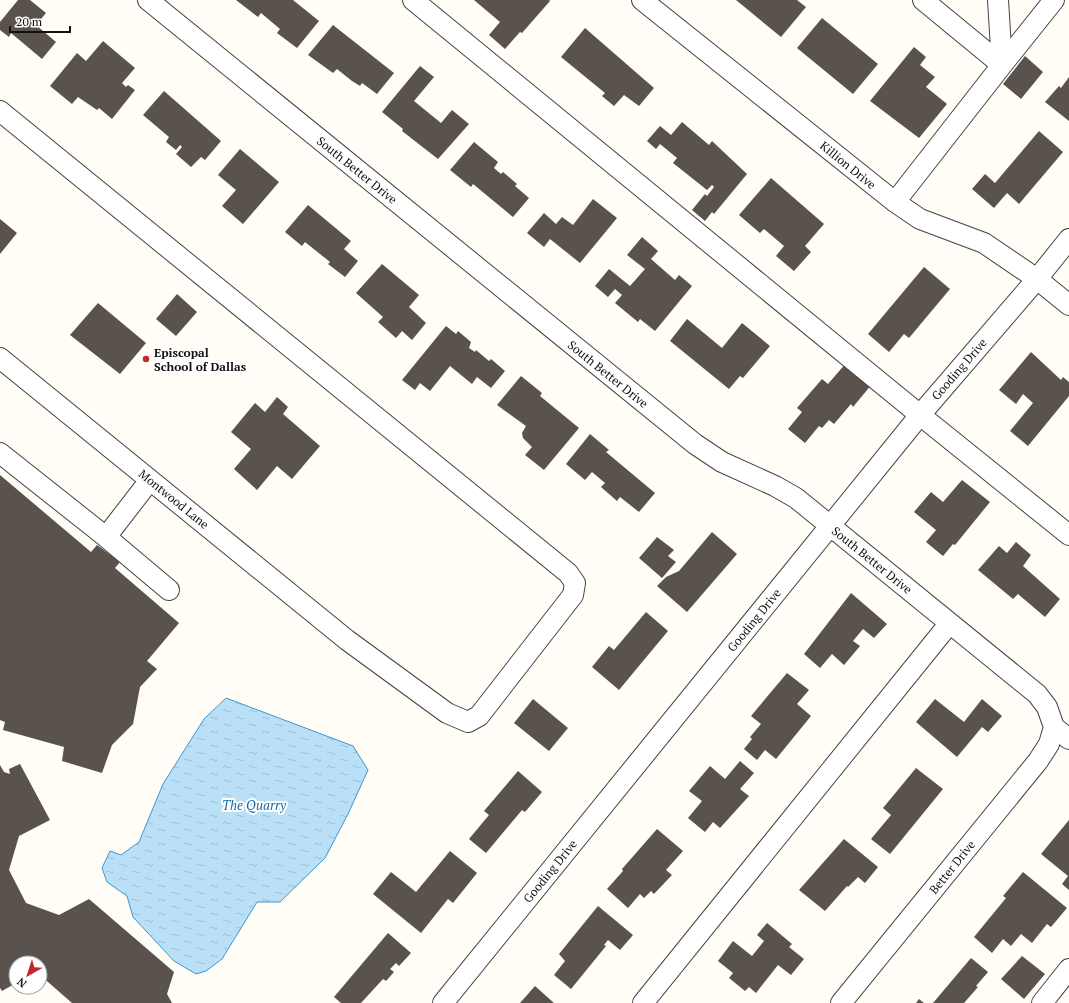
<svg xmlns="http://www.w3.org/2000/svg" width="1069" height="1003" viewBox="0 0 1069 1003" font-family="'PT Serif',serif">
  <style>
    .water { fill: url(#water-ripples); stroke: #3f96cf }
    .building { fill: #5a524d }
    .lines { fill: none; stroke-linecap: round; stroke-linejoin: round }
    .minor-casing { stroke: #444; stroke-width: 22 }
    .minor { stroke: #fff; stroke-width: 20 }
    .poi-dot { fill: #c4262e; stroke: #fff; stroke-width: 1.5 }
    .labels { text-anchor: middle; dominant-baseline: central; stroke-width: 4; stroke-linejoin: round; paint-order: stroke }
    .street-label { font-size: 12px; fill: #111; stroke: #fff }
    .poi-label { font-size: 12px; font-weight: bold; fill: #111; stroke: #fff; text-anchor: start }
    .water-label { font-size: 13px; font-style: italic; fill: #1768a6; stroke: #fff }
  </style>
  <defs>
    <pattern id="water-ripples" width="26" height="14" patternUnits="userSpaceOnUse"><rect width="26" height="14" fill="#b9e0f7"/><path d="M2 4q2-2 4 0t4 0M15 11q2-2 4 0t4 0" fill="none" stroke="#9ebfd3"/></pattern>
  </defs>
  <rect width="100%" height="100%" fill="#fffdf5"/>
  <path class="water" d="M226 698 353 746 368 770 348 814 325 858 280 902H257L222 959 206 971 196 974 174 961 133 917 127 896 107 882 102 868 110 851 121 855 139 842 163 784 204 719Z"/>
  <path class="building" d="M18 0H30L46 13 36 25 56 42 42 59 11 33 9 37 0 30V22Z
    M236 0H293L319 21 297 48 277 33 280 29 261 13 258 17Z
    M474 0H549L550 1 522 33 520 32 505 49 489 35 500 22Z
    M736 0H797L806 7 781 37Z
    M822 18 878 64 853 94 797 48Z
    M333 25 394 73 377 94 362 83 360 86 352 81 337 69 333 73 308 55Z
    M585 28 654 88 639 106 624 95 614 106 602 96 605 93 561 57Z
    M103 41 135 68 122 83 126 87 128 85 135 90 112 119 99 108 97 110 78 97 72 104 50 86 77 53 86 61Z
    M914 47 926 57 920 65 935 77 926 87 947 104 919 138 870 101Z
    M1025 56 1043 72 1021 99 1003 84Z
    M420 66 434 77 414 101 441 123 452 110 469 124 438 159 402 131 403 129 382 112Z
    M1069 77V121L1045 102 1059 86 1061 88Z
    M164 91 221 141 205 160 201 157 191 167 176 154 182 147 180 145 176 150 166 142 169 137 143 115Z
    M682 122 709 145 712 141 747 174 714 214 712 212 705 221 692 210 705 194 707 196 714 187 712 185 707 190 673 163 677 158 660 144 656 149 647 141 660 126 671 135Z
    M1039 131 1063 152 1019 204 1007 193 994 208 972 189 985 174 995 183Z
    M474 142 498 162 494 168 501 174 503 172 517 184 515 186 529 198 513 217 473 184 471 187 450 170Z
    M240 149 279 182 243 224 222 206 236 190 218 175Z
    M771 178 824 224 805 246 811 252 794 271 776 256 784 246 764 229 760 233 739 215Z
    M593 199 617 218 580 263 550 239 544 247 527 233 544 213 556 224 562 217 573 225Z
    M308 205 351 241 344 249 358 261 345 277 328 264 330 262 305 242 302 246 285 232Z
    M0 219 17 233 0 254Z
    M642 237 658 251 651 259 675 280 679 275 692 286 655 331 640 319 638 322 615 303 622 295 615 289 608 297 595 286 609 269 630 286 645 269 627 255Z
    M382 264 419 295 409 307 426 323 412 340 402 331 396 338 378 322 383 317 356 293Z
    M924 267 950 289 909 338 904 334 889 352 868 334Z
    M177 294 197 312 176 336 156 319Z
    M98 303 146 343 120 374 70 335Z
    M687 319 722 348 742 323 770 346 743 378 740 376 729 389 670 341Z
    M446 326 456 334 458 331 471 342 469 348 475 352 476 350 489 361 491 359 505 371 491 388 477 377 472 384 450 366 430 391 420 383 415 390 402 380Z
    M1031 352 1061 380 1063 377 1069 382V396L1028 446 1010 431 1033 403 1023 394 1016 404 999 390Z
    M847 362 872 384 853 407 851 404 834 424 829 420 822 428 819 426 805 443 788 429 802 412 797 408 822 379 828 384Z
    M521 376 542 393 540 396 579 428 544 470 525 455 532 447 523 438 522 433 526 426 497 405Z
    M277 397 288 407 283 414 320 446 292 479 277 466 257 490 234 469 251 449 231 432 255 403 265 412Z
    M590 434 609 450 606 452 655 493 639 512 620 497 617 501 601 487 605 483 592 472 585 480 566 464Z
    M0 475 91 552 97 545 120 562 115 568 179 623 147 661 157 669 140 687 133 724 112 745 102 773 62 761 64 747 3 730 5 722 0 720Z
    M962 480 990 502 955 545 953 544 943 556 926 542 936 530 914 512 931 492 943 502Z
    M712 532 737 554 687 612 657 586 666 577 679 571Z
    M657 537 674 550 668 556 676 562 662 578 639 558Z
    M1016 542 1031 555 1023 566 1060 599 1045 617 1018 594 1013 599 978 570 999 546 1007 553Z
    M851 593 887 624 874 638 863 629 853 641 860 646 844 665 832 654 820 668 804 654Z
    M646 612 668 631 619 690 592 667 609 646 614 650Z
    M787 673 809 690 797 704 811 716 776 759 765 750 757 760 744 749 752 739 750 737 761 724 751 716Z
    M533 699 568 728 549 751 514 723Z
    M935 699 964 722 982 699 1002 716 988 732 982 727 957 757 916 722Z
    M740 761 754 773 740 789 749 796 720 828 713 822 705 832 688 818 702 801 689 791 710 766 725 779Z
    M20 764 50 820 19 836 9 870 26 903 59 915 89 899 174 972 167 994 172 1003H72L40 975V963H16V983L2 991 0 988V765L4 772 10 774 9 769Z
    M916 768 943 789 890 854 871 839 891 815 883 808Z
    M518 771 542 792 525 812 522 810 486 853 469 839 489 815 484 811Z
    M1069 820V890L1062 884 1068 876 1041 854Z
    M657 829 683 851 666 870 672 875 654 894 651 891 644 898 640 894 628 908 607 889 623 871 622 869Z
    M844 839 878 867 865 883 858 877 848 887 847 886 825 911 799 890Z
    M450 851 477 873 453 903 448 899 421 933 373 894 391 872 416 892Z
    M1023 872 1067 908 1051 927 1047 924 1032 943 1021 934 1011 946 1003 939 992 953 974 937 1006 898 1003 896Z
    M598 906 633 935 620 950 608 940 604 945 606 946 571 989 554 975 565 961 559 954Z
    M767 923 792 944 789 947 804 959 791 975 778 965 756 993 749 987 745 991 729 978 733 973 718 961 733 941 752 956 764 941 757 935Z
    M388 933 411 953 399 966 396 963 390 969 394 972 386 981 383 979 361 1003H341L334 997Z
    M1022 956 1045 974 1024 999 1001 979Z
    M971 958 988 972 976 986 978 987 964 1003H933Z
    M535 986 554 1003H520Z
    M919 999 924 1003H916Z"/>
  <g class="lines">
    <g class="minor-casing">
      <path id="minor" d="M148 0 695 444 722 462 775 486 796 498 1037 694 1047 707 1054 727 1069 739
        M413 0 920 415 1069 535
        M642 0 895 202 920 219 984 243 1037 279 1069 305
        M998 0 1002 65
        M1002 65 1054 0
        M0 111 568 573 575 583 573 595 479 716 468 722 447 713 347 640 0 358
        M895 202 1002 65 923 0
        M0 453 106 537 169 590
        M106 537 150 480
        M443 1003 920 415 1037 279 1069 239
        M643 1003 949 624
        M841 1003 1038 761 1049 744 1054 727
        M1042 1003 1069 969"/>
    </g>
    <use href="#minor" class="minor"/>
  </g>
  <circle class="poi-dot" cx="146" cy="359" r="4"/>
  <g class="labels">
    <g class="street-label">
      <text transform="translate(848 165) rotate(39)">Killion Drive</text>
      <text transform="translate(357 170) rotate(39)">South Better Drive</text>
      <text transform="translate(959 369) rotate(-49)">Gooding Drive</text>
      <text transform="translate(608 374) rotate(39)">South Better Drive</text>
      <text transform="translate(174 499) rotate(39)">Montwood Lane</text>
      <text transform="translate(872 560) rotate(39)">South Better Drive</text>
      <text transform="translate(754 620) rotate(-51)">Gooding Drive</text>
      <text transform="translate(952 867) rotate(-51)">Better Drive</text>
      <text transform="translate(550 871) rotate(-51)">Gooding Drive</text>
    </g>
    <g class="poi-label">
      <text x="154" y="352">Episcopal<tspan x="154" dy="14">School of Dallas</tspan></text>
    </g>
    <g class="water-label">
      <text x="254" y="805">The Quarry</text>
    </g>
  </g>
  <g transform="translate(28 975) rotate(219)"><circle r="19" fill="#ffffff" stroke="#a0a0a0"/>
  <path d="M0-3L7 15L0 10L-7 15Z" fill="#c4262e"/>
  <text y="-6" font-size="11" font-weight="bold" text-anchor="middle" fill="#111111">N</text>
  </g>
  <path d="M10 26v6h60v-6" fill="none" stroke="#111111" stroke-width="2"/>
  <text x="16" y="26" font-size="12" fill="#111111" stroke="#ffffff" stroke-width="3" paint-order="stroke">20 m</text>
</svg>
